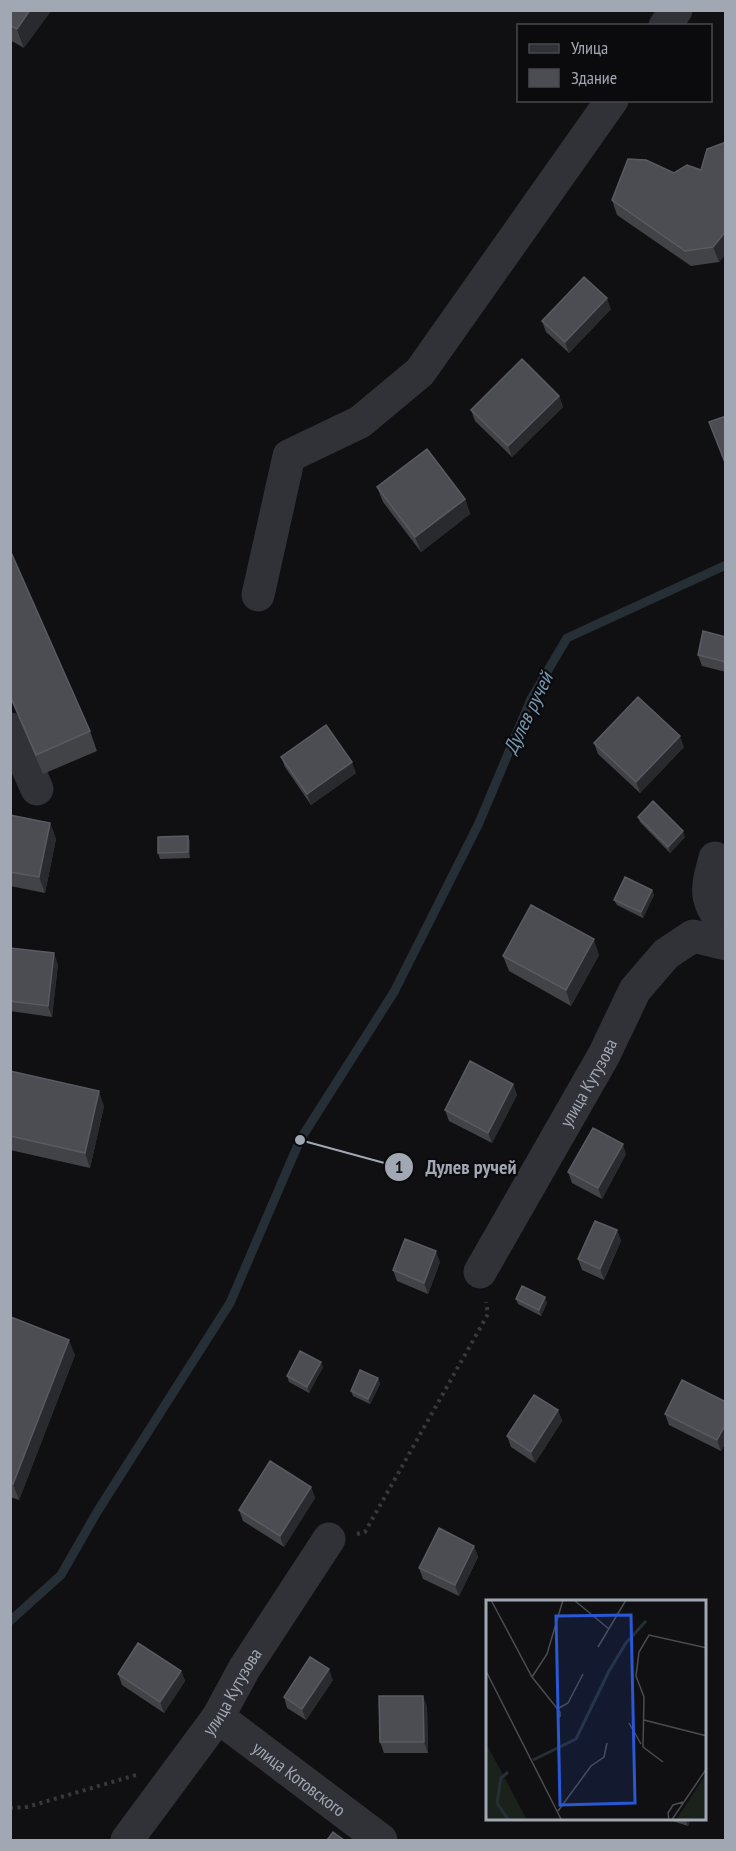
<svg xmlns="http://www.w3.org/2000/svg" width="736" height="1851" viewBox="0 0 736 1851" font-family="'PT Sans Narrow',sans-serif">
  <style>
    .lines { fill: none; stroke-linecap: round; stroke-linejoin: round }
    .stream { stroke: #262f36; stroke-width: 9 }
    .path { stroke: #37393e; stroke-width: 4; stroke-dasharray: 3 4.5; stroke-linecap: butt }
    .minor { stroke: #313237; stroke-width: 33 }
    .wall { fill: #414347 }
    .shaded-wall { fill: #292a2d }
    .building { fill: #4c4d53; stroke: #595b62; stroke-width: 1.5 }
    .labels { text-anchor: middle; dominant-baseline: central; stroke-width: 4.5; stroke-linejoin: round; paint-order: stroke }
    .street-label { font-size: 18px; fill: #a1a7b3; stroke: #0b0b0d }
    .water-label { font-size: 20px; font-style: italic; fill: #7597b1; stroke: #0b0b0d }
    .inset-river { fill: none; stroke: #262f36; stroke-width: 3 }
    .inset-road { fill: none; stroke: #4a4c52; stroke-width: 1.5 }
    .view { fill: #2a57d4; fill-opacity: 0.15; stroke: #2a57d4; stroke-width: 3 }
    .inset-edge { fill: none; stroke: #a1a7b3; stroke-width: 3 }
    .leader { fill: none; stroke: #a1a7b3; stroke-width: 2 }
    .callout-dot { fill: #a1a7b3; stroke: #0b0b0d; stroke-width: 2 }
    .mark-label { font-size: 18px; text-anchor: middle; font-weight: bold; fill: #111 }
    .callout-label { font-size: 20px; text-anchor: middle; font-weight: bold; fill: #a1a7b3; stroke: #0b0b0d; stroke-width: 4.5; stroke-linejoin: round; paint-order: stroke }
  </style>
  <rect width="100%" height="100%" fill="#101012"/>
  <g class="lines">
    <path class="stream" d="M10 1621 61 1575 97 1512 230 1303 300 1140 394 992 479 823 531 699 567 638 726 565"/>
    <path class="path" d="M357 1534 365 1532 488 1314 486 1302
      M10 1808 27 1807 136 1775"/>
    <g class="minor">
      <path d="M665 26 676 10"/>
      <path d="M258 595 289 456 360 422 420 372 612 100"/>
      <path d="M10 729 37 789"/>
      <path d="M715 858C706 891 704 899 726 927"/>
      <path id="s1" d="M480 1272 604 1055 635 990 666 954 693 936 726 944"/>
      <path id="s2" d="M218 1717 381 1840"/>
      <path id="s3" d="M127 1840 218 1717 244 1669 329 1539"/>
    </g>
  </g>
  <path class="wall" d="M10 10 24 48 10 40Z
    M726 142V254L719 262 691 266 617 215 612 200 701 170Z
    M611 309 569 353 546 332 542 321Z
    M559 396 563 407 512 457 475 421 471 410Z
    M377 487 465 499 470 514 421 552 383 502Z
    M10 550 90 731 97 751 43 774 10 698Z
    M726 637V672L702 666 698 655Z
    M594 743 684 747 640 793 598 754Z
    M281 757 356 773 311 805 285 767Z
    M10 815 50 823 56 839 45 893 10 886Z
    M638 817 685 837 670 853 640 822Z
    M190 841V858L160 859 158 853Z
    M652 890 654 895 643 918 617 905 614 900Z
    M10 948 58 964 52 1017 10 1011Z
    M599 955 571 1006 509 971 503 956Z
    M10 1071 104 1106 90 1168 10 1150Z
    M513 1084 517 1095 492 1143 449 1121 445 1110Z
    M626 1154 602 1199 572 1183 568 1172Z
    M617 1230 621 1241 604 1280 582 1270 578 1259Z
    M440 1262 428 1294 397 1281 393 1270Z
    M516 1299 547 1303 541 1316 518 1304Z
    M11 1317 75 1355 19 1500 10 1497Z
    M323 1367 309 1393 289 1382 287 1376Z
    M378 1378 380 1384 370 1404 353 1396 351 1391Z
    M726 1402V1442L721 1451 669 1425 665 1414Z
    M558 1410 562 1421 535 1463 511 1447 507 1436Z
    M311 1487 315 1498 284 1547 243 1521 239 1510Z
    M474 1546 478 1557 459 1596 423 1579 419 1568Z
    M181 1671 185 1681 164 1713 122 1685 118 1674Z
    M333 1680 306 1720 287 1708 284 1697Z
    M427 1706 428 1753H384L380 1742Z
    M669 1820H690L688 1826Z"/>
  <path class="shaded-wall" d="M30 10H52L24 48 17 29Z
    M726 231V254L719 262 713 247Z
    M607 298 611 309 569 353 565 342Z
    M559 396 563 407 512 457 508 446Z
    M465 499 470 514 421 552 415 537Z
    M680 736 684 747 640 793 636 782Z
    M352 762 356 773 311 805 307 794Z
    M50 823 56 839 45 893 39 877Z
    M683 831 685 837 670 853 668 847Z
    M188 836 190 841V858L188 852Z
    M652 890 654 895 643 918 641 912Z
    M594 939 599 955 571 1006 566 990Z
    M54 953 58 964 52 1017 48 1006Z
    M513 1084 517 1095 492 1143 488 1133Z
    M99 1091 104 1106 90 1168 85 1153Z
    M623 1144 626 1154 602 1199 598 1188Z
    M617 1230 621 1241 604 1280 600 1269Z
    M436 1251 440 1262 428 1294 424 1283Z
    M545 1297 547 1303 541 1316 539 1310Z
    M69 1340 75 1355 19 1500 13 1484Z
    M321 1362 323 1367 309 1393 307 1387Z
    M378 1378 380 1384 370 1404 368 1399Z
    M558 1410 562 1421 535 1463 531 1452Z
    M726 1423V1442L721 1451 717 1440Z
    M311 1487 315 1498 284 1547 280 1536Z
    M474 1546 478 1557 459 1596 455 1585Z
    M329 1669 333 1680 306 1720 302 1709Z
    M181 1671 185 1681 164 1713 160 1702Z
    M423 1696 427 1706 428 1753 424 1742Z
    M685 1820H690L688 1826Z"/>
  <path class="building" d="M10 10H30L17 29 10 25Z
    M726 142V231L713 247 685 251 612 200 628 159 646 160 674 173 687 165 701 170 707 149Z
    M584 277 607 298 565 342 542 321Z
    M522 359 559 396 508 446 471 410Z
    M726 416V465L709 422Z
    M427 449 465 499 415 537 377 487Z
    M10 550 90 731 36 755 10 695Z
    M703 631 726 637V662L698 655Z
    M638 697 680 736 636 782 594 743Z
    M326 725 352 762 307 794 281 757Z
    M653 801 683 831 668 847 638 817Z
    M10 815 50 823 39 877 10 872Z
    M188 836V852L158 853V837Z
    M625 877 652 890 641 912 614 900Z
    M531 905 594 939 566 990 503 956Z
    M10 948 54 953 48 1006 10 1001Z
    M470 1061 513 1084 488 1133 445 1110Z
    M10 1071 99 1091 85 1153 10 1136Z
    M593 1128 623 1144 598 1188 568 1172Z
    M595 1221 617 1230 600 1269 578 1259Z
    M405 1239 436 1251 424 1283 393 1270Z
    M522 1286 545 1297 539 1310 516 1299Z
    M11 1317 69 1340 13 1484 10 1483Z
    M300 1351 321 1362 307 1387 287 1376Z
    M360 1370 378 1378 368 1399 351 1391Z
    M682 1380 726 1402V1423L717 1440 665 1414Z
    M534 1395 558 1410 531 1452 507 1436Z
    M270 1461 311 1487 280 1536 239 1510Z
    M439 1528 474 1546 455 1585 419 1568Z
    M138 1643 181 1671 160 1702 118 1674Z
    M310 1657 329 1669 302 1709 284 1697Z
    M379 1696H423L424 1742H380Z
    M333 1832 344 1840H327Z"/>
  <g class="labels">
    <g class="street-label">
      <text stroke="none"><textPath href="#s1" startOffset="218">улица Кутузова</textPath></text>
      <text stroke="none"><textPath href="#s3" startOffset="182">улица Кутузова</textPath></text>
      <text stroke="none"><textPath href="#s2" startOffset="102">улица Котовского</textPath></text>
    </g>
    <g class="water-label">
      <text transform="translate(528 713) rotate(-64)">Дулев ручей</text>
    </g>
  </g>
  <g transform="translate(486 1600)">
    <rect width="220" height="220" fill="#101012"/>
    <path d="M0 143 41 220H0ZM220 174V220H190Z" fill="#1a221b"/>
    <path class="inset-river" d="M47 160 90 139 123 71 140 43 160 21M22 172 15 178 11 203 23 221"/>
    <path class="inset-road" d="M5 0 46 77 74 112V117M88 0 123 29M112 47 140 0M0 71 76 221M46 77 61 54 77 0M73 108 82 103 97 74M158 120 221 136M143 123 155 144M177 162 157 147 158 97 150 76 153 52 163 35 221 48M72 211 105 166 118 157 121 143M183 221 182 213 187 205 197 202M185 221 221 168"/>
    <path class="view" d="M145 15 149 203 74 205 70 16Z"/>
    <rect width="220" height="220" class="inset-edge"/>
  </g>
  <path class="leader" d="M300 1140L399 1167"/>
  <g class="callout-dot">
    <circle cx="300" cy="1140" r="6"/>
    <circle cx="399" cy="1167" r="15"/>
  </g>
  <g class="mark-label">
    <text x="399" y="1173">1</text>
  </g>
  <g class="callout-label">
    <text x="471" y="1174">Дулев ручей</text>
  </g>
  <rect width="736" height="1851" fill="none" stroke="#a1a7b3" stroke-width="24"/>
  <rect x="517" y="24" width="195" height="78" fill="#0b0b0d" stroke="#47494f" stroke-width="1.5"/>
  <rect x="529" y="44" width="30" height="9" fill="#313237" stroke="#47494f" stroke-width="1.5"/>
  <text x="571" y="54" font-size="18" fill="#a1a7b3">Улица</text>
  <rect x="529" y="69" width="30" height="18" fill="#4c4d53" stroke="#47494f" stroke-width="1.5"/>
  <text x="571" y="84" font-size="18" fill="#a1a7b3">Здание</text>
</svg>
